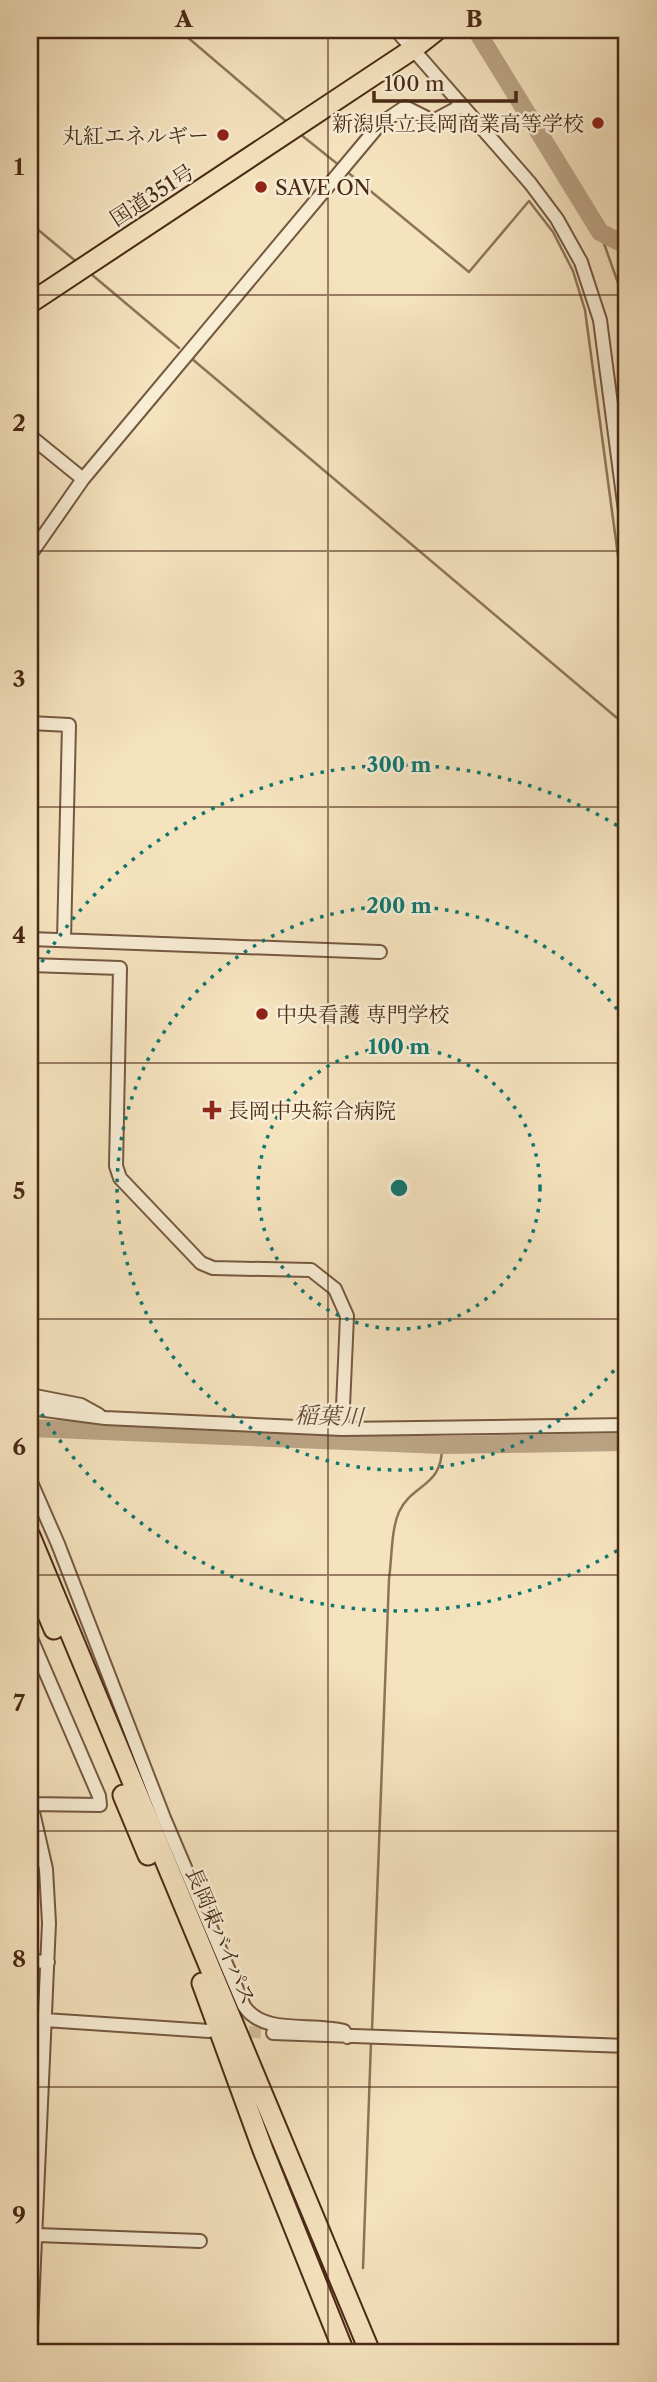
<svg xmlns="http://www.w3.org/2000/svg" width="657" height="2382" viewBox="0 0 657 2382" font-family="'Libre Caslon Text','Noto Serif JP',serif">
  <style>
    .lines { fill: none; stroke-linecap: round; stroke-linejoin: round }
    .stream { stroke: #8e7359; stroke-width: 2.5 }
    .river { stroke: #bba485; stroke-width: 18 }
    .minor-tunnel { stroke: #d3be9c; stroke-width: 12; stroke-dasharray: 12 6; stroke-linecap: butt }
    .minor-casing { stroke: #755840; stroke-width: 16 }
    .highway-casing { stroke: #4a2916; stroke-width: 23 }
    .minor { stroke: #f8edd5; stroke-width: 12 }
    .highway { stroke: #f5e3be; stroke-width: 19 }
    .grid { fill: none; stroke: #4a2916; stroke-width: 2; stroke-opacity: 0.55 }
    .ring { fill: none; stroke: #0f766e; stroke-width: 3.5; stroke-dasharray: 3.5 7 }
    .poi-dot { fill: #8f2418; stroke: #f8edd5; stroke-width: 2.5 }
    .labels { text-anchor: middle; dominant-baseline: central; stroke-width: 5; stroke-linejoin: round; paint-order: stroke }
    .poi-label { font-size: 21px; fill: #4a2916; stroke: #f8edd5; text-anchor: start }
    .street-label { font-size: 21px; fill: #4a2916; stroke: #f8edd5 }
    .water-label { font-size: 23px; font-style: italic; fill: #664832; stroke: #f8edd5 }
    .centre { fill: #0f766e; stroke: #f8edd5; stroke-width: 3.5 }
    .ring-label { font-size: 21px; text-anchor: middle; font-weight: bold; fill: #0f766e; stroke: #f8edd5; stroke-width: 5; stroke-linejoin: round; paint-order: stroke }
    .neatline { fill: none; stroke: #4a2916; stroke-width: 2.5 }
    .grid-label { font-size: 23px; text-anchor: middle; font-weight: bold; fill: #4a2916 }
  </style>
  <rect width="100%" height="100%" fill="#f5e3be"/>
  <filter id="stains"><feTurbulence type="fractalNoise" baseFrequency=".00286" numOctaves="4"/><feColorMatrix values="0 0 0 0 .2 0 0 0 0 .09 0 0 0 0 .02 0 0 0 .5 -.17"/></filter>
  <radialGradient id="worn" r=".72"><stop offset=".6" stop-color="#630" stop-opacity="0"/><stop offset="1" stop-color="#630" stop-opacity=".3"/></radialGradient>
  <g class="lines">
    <path class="stream" d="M179 30 287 122
      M300 134 340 166
      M345 170 469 272 529 201 553 232 573 271 585 310 627 623
      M30 223 78 263
      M600 232 625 303 627 320
      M91 274 179 348
      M191 358 617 718 627 706
      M405 2032 372 2030 389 1579C392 1558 391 1530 399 1512 413 1482 443 1488 442 1445
      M363 2268 371 2042"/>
    <path class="river" d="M476 30 600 232 627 246
      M30 1428 442 1445 627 1442"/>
    <path class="minor-tunnel" d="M231 2031 273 2033"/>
    <g class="minor-casing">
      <path id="minor" d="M396 30 530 183 557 219 581 262 600 320 627 526
        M30 436 83 479
        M30 555 83 479 380 124 405 107 433 121 461 106
        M30 723 69 725 64 940
        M30 939 380 952
        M30 965 120 968 116 1166 120 1178 201 1263 213 1268 311 1270 335 1289 347 1316 342 1429
        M30 1395 81 1405 99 1415
        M30 1408 105 1418 342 1429 627 1425
        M30 1480 58 1544 164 1818 244 2006C264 2036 311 2022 344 2031L347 2037
        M30 1636 99 1796 100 1805 30 1804
        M30 1799 46 1869 49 1923 30 2352
        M30 1961 48 1962
        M30 2019 209 2031
        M273 2033 627 2046
        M37 2235 200 2241"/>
    </g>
    <g class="highway-casing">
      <path id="highway" d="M30 303 413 49 437 30
        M30 1536 370 2352
        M30 1572 54 1629
        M123 1795 148 1855
        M202 1983 263 2150 344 2352"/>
    </g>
    <use href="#minor" class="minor"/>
    <use href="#highway" class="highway"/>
  </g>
  <path class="grid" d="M328 30V2352M30 295H627M30 551H627M30 807H627M30 1063H627M30 1319H627M30 1575H627M30 1831H627M30 2087H627"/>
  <g class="ring">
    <circle cx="399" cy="1188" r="141"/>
    <path d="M627 1354A282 282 0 1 1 627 1022"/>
    <path d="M626 1545A423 423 0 0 1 31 1396M31 980A423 423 0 0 1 626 831"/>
  </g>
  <g class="poi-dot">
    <circle cx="598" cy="123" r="7"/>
    <circle cx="223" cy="135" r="7"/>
    <circle cx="261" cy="187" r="7"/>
    <circle cx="262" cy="1014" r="7"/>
    <path d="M208.5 1099.5h7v7h7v7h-7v7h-7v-7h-7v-7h7z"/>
  </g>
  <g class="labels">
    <g class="poi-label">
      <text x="584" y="123" text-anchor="end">新潟県立長岡商業高等学校</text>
      <text x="209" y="135" text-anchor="end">丸紅エネルギー</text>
      <text x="275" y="187">SAVE ON</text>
      <text x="276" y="1014">中央看護 専門学校</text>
      <text x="228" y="1110">長岡中央綜合病院</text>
    </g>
    <g class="street-label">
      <text transform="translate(152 195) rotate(-33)">国道351号</text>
      <text transform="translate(221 1936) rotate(67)">長岡東バイパス</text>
    </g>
    <g class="water-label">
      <text transform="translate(329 1416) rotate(2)">稲葉川</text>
    </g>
  </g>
  <circle cx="399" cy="1188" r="10" class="centre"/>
  <g class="ring-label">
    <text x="399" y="772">300 m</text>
    <text x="399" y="913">200 m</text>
    <text x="399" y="1054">100 m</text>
  </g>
  <rect width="657" height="2382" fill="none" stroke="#f5e3be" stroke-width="77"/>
  <path d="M374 91v10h142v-10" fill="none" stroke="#4a2916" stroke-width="3.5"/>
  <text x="384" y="91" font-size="21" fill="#4a2916" stroke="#f8edd5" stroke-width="5" paint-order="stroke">100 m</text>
  <rect x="38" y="38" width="580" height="2306" class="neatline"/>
  <g class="grid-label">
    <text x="184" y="27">A</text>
    <text x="474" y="27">B</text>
    <text x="19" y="175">1</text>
    <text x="19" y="431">2</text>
    <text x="19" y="687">3</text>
    <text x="19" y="943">4</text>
    <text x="19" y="1199">5</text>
    <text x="19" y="1455">6</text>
    <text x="19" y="1711">7</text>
    <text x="19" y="1967">8</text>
    <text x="19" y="2223">9</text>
  </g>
  <rect width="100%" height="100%" filter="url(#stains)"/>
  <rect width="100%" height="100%" fill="url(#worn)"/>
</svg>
